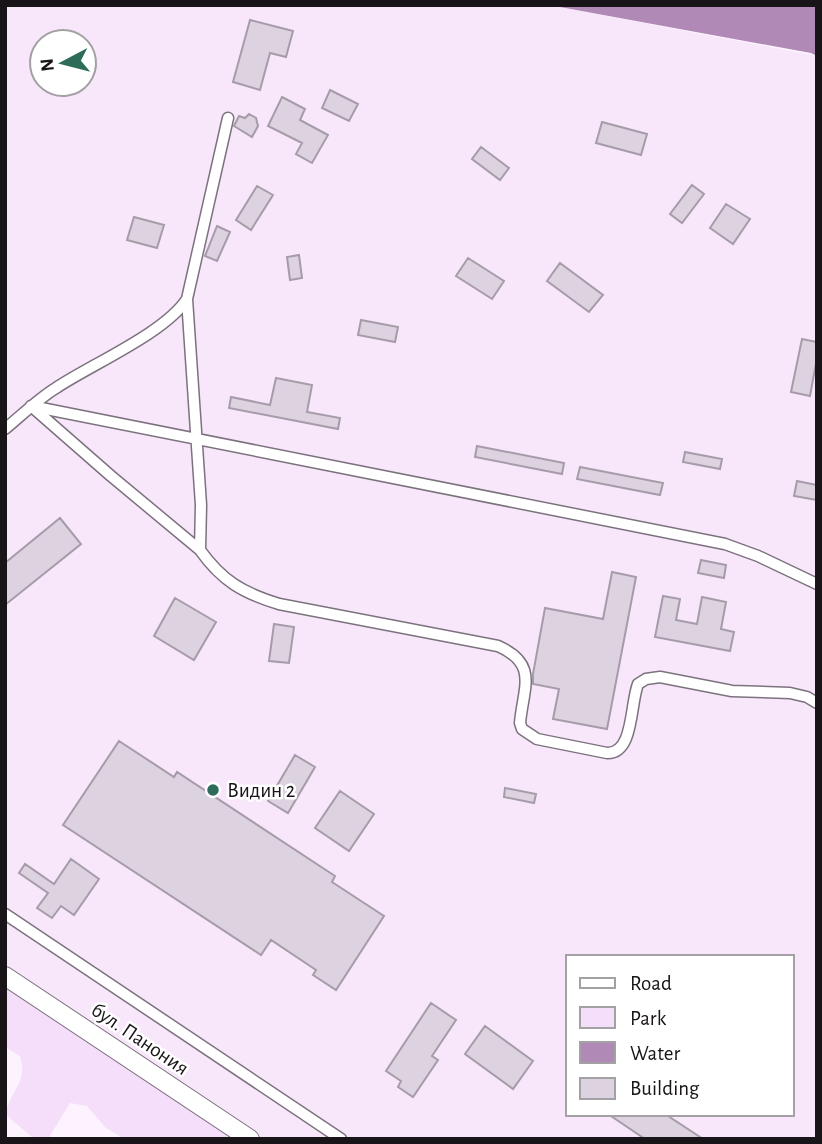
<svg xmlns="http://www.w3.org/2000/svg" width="822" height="1144" viewBox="0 0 822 1144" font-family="'Alegreya Sans',sans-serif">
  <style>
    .built { fill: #f8e7fb; fill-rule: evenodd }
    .green { fill: #f5defa }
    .water { fill: #b089b7 }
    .building { fill: #ddd2df; stroke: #a69ca9; stroke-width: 2 }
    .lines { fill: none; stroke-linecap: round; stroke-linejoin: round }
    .street-casing { stroke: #7c727e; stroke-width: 13 }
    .primary-casing { stroke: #7c727e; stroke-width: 20 }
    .street { stroke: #fff; stroke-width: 10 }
    .primary { stroke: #fff; stroke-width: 18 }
    .poi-dot { fill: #2d6c59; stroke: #fff; stroke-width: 2.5 }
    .labels { text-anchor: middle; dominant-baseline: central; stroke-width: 5; stroke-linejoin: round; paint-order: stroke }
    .poi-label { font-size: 21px; fill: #181418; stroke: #fff; text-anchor: start }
    .street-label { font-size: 21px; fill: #181418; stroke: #fff }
  </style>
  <rect width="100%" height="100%" fill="#fcf3fe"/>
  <path class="built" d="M5 5H549L817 56V1139H250L5 976ZM42 42H84V84H42ZM568 957H792V1114H568Z"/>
  <path class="green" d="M5 976 250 1139H125L106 1128 87 1106 70 1103 48 1139H34L5 1114C11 1090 28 1082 20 1056L5 1047Z"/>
  <path class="water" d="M549 5H817V56L811 53Z"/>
  <path class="building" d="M250 20 293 31 286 57 270 53 260 90 233 82Z
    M330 90 358 104 349 121 322 108Z
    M282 97 305 109 300 120 328 135 312 163 296 154 302 143 268 126Z
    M249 114 256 118 258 126 252 137 234 126 239 116 245 118Z
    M602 122 647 134 641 155 596 143Z
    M481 147 509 168 500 180 472 159Z
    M692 185 704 194 682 223 670 214Z
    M257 186 273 195 251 230 236 220Z
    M726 204 750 219 733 244 710 228Z
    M134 217 164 225 157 248 127 240Z
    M217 226 230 232 217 261 205 256Z
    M299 255 302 278 290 280 287 257Z
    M468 258 504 281 492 299 456 276Z
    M560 263 603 295 589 312 547 281Z
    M361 320 398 327 395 342 358 335Z
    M802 339 817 342V358L810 396 791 392Z
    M276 378 312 385 307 412 340 418 338 429 229 408 231 397 270 405Z
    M477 446 564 463 562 474 475 457Z
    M685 452 722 459 720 469 683 462Z
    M580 467 663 483 660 495 577 479Z
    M797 481 817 485V500L794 496Z
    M60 518 81 544 5 605V563Z
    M701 560 726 565 724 578 698 573Z
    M612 572 636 577 607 729 553 719 559 689 533 684V674L545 608 603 619Z
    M663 596 680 599 676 620 697 624 702 597 726 602 721 629 734 632 730 651 655 637Z
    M175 598 216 622 194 660 154 636Z
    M274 624 294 627 289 663 269 661Z
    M119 741 174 777 177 772 335 876 332 882 384 916 336 990 313 975 316 970 271 940 261 955 63 825Z
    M295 755 315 767 288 813 268 801Z
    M505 788 536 794 534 803 504 797Z
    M340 791 374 814 349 851 315 828Z
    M71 859 99 879 74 915 61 906 52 918 37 908 48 893 19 873 25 864 54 884Z
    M431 1003 456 1020 432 1056 438 1060 413 1097 398 1087 401 1081 386 1071Z
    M485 1026 533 1061 513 1089 465 1054Z
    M608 1114H665L703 1139H645Z"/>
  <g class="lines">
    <g class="street-casing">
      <path id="street" d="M31 406 725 544 758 556 817 584
        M31 406 111 476 200 550 201 505 187 299 228 118
        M5 429C22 415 38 399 56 388 92 364 165 333 187 299
        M200 550C222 581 243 593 279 604L498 646C539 664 523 688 520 723L522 729 537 739 607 753C634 754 630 704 638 684L646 679 660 677 732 691 790 693 807 697 817 703
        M5 914 341 1139"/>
    </g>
    <g class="primary-casing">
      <path id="primary" d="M5 976 250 1139"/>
    </g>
    <use href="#street" class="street"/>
    <use href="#primary" class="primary"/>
  </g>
  <circle class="poi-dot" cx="213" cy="790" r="7"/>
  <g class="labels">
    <g class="poi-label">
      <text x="227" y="790">Видин 2</text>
    </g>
    <g class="street-label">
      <text transform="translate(140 1039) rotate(34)">бул. Панония</text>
    </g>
  </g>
  <rect width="822" height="1144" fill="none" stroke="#181418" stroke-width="14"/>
  <rect x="566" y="955" width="228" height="161" fill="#ffffff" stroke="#a3a1a3" stroke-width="2"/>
  <rect x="580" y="978" width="35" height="10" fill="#ffffff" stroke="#a3a1a3" stroke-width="2"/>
  <text x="630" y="990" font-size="21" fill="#181418">Road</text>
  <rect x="580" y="1007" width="35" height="21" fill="#f5defa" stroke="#a3a1a3" stroke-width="2"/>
  <text x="630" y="1025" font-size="21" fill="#181418">Park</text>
  <rect x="580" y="1042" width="35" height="21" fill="#b089b7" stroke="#a3a1a3" stroke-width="2"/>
  <text x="630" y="1060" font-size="21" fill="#181418">Water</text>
  <rect x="580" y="1078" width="35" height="21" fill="#ddd2df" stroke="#a3a1a3" stroke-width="2"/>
  <text x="630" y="1095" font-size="21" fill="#181418">Building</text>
  <g transform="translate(63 63) rotate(263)"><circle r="33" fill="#ffffff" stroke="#a3a1a3" stroke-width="2"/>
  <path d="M0-5L12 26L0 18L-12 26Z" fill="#2d6c59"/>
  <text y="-10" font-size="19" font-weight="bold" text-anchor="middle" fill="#181418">N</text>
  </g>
</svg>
